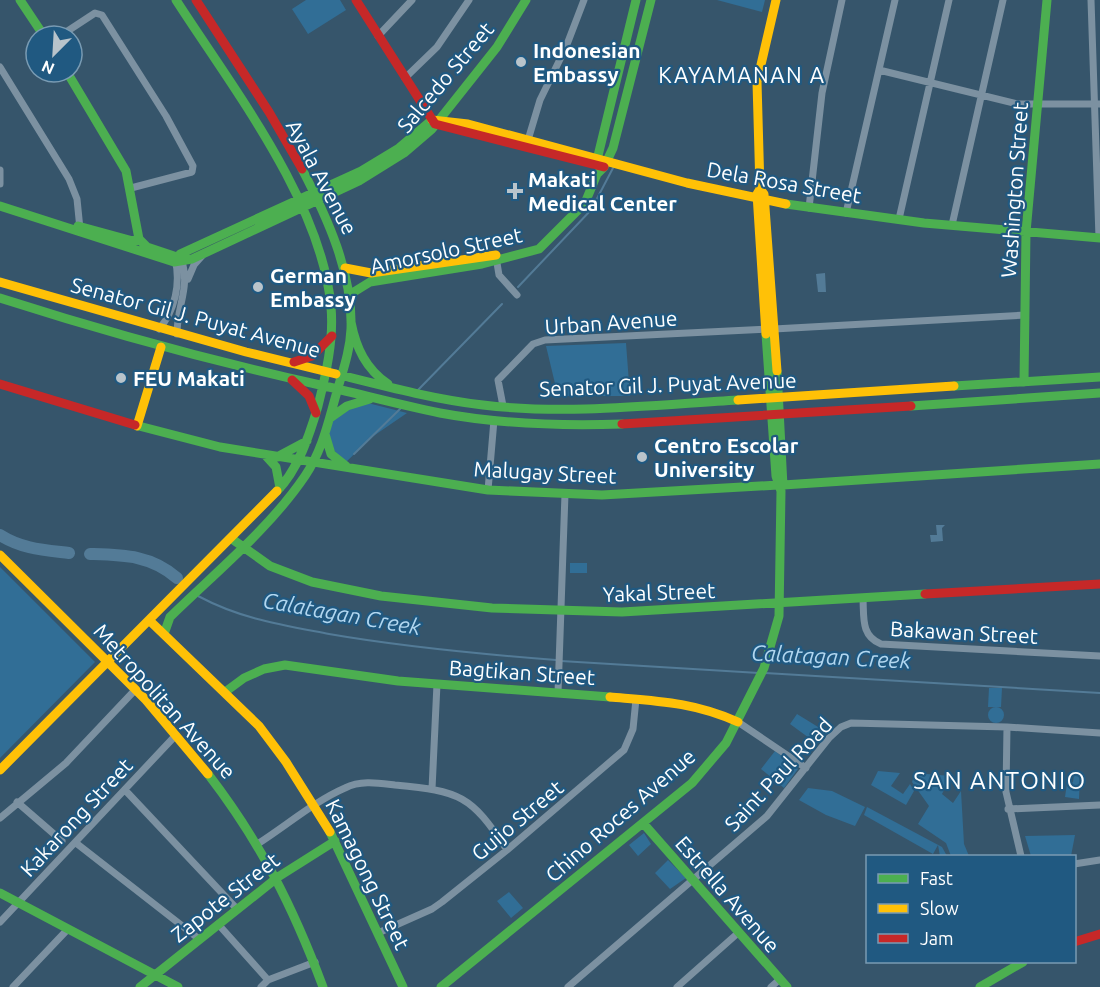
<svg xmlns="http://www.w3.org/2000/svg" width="1100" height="987" viewBox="0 0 1100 987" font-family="Ubuntu,sans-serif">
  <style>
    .green { fill: #316e96 }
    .water { fill: #537b97 }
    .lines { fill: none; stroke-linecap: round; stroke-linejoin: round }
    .stream { stroke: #537b97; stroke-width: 2 }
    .river { stroke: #537b97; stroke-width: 12 }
    .street { stroke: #7c91a1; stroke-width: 7 }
    .fast { stroke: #4caf50; stroke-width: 9 }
    .slow { stroke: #ffc107; stroke-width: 9 }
    .jam { stroke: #c62828; stroke-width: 9 }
    .poi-dot { fill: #b9c4cb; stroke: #205981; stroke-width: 2 }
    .labels { text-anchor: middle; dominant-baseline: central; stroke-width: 4.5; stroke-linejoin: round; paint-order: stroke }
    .poi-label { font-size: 21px; font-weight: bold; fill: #fff; stroke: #205981; text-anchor: start }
    .street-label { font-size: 21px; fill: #fff; stroke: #205981 }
    .neighbourhood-label { font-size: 22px; letter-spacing: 1.5px; fill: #fff; stroke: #205981 }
    .water-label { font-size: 22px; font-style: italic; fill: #b2d7f0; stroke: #205981 }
    .quarter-label { font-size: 24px; letter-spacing: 1.5px; fill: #fff; stroke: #205981 }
  </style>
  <rect width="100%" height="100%" fill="#36556b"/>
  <path class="green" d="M306 0H340L346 10 308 34 292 9Z
    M717 0H765L762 12Z
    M626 343 630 396H558L546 346Z
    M356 400 407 413 372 437 345 463 325 440 330 419Z
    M570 563H587V573H570Z
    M0 567 95 662 0 758Z
    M989 688H1002L1001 707H988Z
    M988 715a8 8 0 1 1 16 0a8 8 0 1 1-16 0Z
    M797 714 823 730 816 743 790 724Z
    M775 751 798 769 784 788 761 769Z
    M878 771 900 773 891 786 903 794 910 784 914 791 906 805 871 785Z
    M915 773 951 776 942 794 953 803 961 791 964 844 969 856H951L946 843 918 824 929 806 912 782Z
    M1074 774 1080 775 1079 799 1065 797 1067 783 1073 782Z
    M808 788 832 791 865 807 855 826 826 815 799 800Z
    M867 807 942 847 947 856H940L938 845 933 854 864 815Z
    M644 833 651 844 638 856 629 845Z
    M1075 835 1071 856H1031L1025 836Z
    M668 860 686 878 670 889 655 873Z
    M509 892 523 908 511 918 497 901Z"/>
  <path class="water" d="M825 273 826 292H818L816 274Z
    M936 525H945L942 528 943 541 931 542 930 535H937Z"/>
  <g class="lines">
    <path class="stream" d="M518 287 591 210 613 168
      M417 391 502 304
      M354 454 401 408
      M198 596C241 619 282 625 329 634 404 647 479 654 556 660
      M561 661 759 673
      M765 673 1100 693"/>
    <path class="river" d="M0 535C22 549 44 550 69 553
      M90 554C123 555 151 555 177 578"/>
    <path class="street" d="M1091 0 1099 238
      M60 36 95 13 102 15 166 116 193 166 192 172 131 188
      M378 36 412 0
      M0 67 69 179 77 199 80 229
      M879 70 1018 104H1100
      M405 78 437 47 469 0
      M528 140 540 100 566 47 584 0
      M0 170V184
      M809 208 822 93 842 0
      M846 213 895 0
      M899 219 949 0
      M952 225 1003 0
      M496 257 499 275 517 295
      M188 279 194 265 202 256
      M159 329C175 311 181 283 175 259
      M774 329 1025 315
      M177 334C177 304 191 288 181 258
      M503 406 498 380 533 344 545 340 767 329
      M488 490 494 420
      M863 599C864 618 861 636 881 644L1100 656
      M558 693 565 494
      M738 722 806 768
      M1007 727 1006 792 1021 856
      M432 789 437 684
      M125 790 237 909
      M17 802 62 841
      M1008 809 1100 805
      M0 818 66 763 135 690
      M76 843 199 939
      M259 843C287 825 315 801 345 788 361 780 378 783 395 785 460 791 471 795 507 850
      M1074 864 1100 860
      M0 922 176 735
      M218 924 268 980
      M378 933 432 909 442 902 507 850 624 750 633 729 636 699
      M13 987 68 929
      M261 987 268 980 315 962
      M568 987 767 816 829 738 841 727 851 723 1007 727 1100 733
      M677 987 738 933
      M771 987 780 979"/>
    <path class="fast" d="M20 0 44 36
      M176 0C232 87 322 202 331 307 334 340 326 374 318 406 310 434 298 470 277 491
      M67 72 126 171 139 239
      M596 164 636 0
      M786 204 924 223 1100 238
      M0 206 174 262 192 259 359 181 404 153 432 129 497 47 526 0
      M78 226 133 241 139 239
      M139 239 147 247 174 256
      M180 254 361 171 399 148 432 120
      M349 295 370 282 482 264 539 249 585 203 597 174 604 167 613 148 651 0
      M0 298C106 332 212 361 320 385 360 394 400 405 440 413 499 424 562 426 622 424
      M351 322C356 348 366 369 388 384
      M777 371 783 486
      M336 374C384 386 433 399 483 405 567 415 654 405 738 400
      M1024 382 1026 232 1047 0
      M954 386 1100 377
      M911 406 1100 393
      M330 418 347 406 370 399
      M135 425 220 447 488 490 602 495 778 485
      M325 434 331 454 346 466
      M266 456 276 467 280 488
      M277 457 307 441
      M783 485 1100 464
      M232 539 270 566 312 582 381 596 492 608 622 612 925 594
      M164 634 170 617C216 572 269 529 305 476 322 451 328 423 336 395 342 373 350 352 351 329 353 273 327 217 302 169
      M225 692 244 678 264 669 285 665 398 681 610 697
      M208 774C261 843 293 907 323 987
      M643 823 787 987
      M330 832 403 987
      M0 893 178 987
      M140 987 278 877 335 841
      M441 987 692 783 726 743 764 668 779 616 781 491 776 476 766 334
      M980 987 1023 962"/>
    <path class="slow" d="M776 0 757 82 760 189 764 194 777 371
      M432 120 468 124 687 183 786 204
      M760 189 757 194 766 334
      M345 268 371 273 496 255
      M0 282 246 352 336 374
      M738 400 954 386
      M137 426 161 347
      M0 555 146 700 208 774
      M150 621 259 726 286 762 330 832
      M610 697C657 701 694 702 738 722
      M0 770 277 491"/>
    <path class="jam" d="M196 0 269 112 302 169
      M356 0 435 124 604 167
      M294 362 312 356 332 336
      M292 380 309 396 316 413
      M0 384 135 425
      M622 424 911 406
      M925 594 1100 584
      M1074 942 1100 934"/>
  </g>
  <g class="poi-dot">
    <circle cx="521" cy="62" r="6"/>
    <path d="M512 182h6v6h6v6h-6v6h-6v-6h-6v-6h6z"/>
    <circle cx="258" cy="287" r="6"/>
    <circle cx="121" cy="378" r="6"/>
    <circle cx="642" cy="457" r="6"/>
  </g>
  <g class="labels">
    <g class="poi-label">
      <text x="533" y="50">Indonesian<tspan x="533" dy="24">Embassy</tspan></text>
      <text x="528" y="179">Makati<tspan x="528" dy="24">Medical Center</tspan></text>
      <text x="270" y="275">German<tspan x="270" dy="24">Embassy</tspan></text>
      <text x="133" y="378">FEU Makati</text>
      <text x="654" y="445">Centro Escolar<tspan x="654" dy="24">University</tspan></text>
    </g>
    <g class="street-label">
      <text transform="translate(445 77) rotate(-50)">Salcedo Street</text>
      <text transform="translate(322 177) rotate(62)">Ayala Avenue</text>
      <text transform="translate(784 182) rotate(10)">Dela Rosa Street</text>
      <text transform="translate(1014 190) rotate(-86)">Washington Street</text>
      <text transform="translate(446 250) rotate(-12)">Amorsolo Street</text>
      <text transform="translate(196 317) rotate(15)">Senator Gil J. Puyat Avenue</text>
      <text transform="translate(611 322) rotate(-4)">Urban Avenue</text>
      <text transform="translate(668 384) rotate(-2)">Senator Gil J. Puyat Avenue</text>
      <text transform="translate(545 472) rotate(3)">Malugay Street</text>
      <text transform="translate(659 592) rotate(-2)">Yakal Street</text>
      <text transform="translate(964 632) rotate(3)">Bakawan Street</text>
      <text transform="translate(522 672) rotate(4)">Bagtikan Street</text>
      <text transform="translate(165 701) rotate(48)">Metropolitan Avenue</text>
      <text transform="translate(778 774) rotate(-47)">Saint Paul Road</text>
      <text transform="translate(620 815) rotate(-41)">Chino Roces Avenue</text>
      <text transform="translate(76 817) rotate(-47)">Kakarong Street</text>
      <text transform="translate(517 820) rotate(-40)">Guijo Street</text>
      <text transform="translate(368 874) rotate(64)">Kamagong Street</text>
      <text transform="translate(728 894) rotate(49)">Estrella Avenue</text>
      <text transform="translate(225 897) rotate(-38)">Zapote Street</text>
    </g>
    <g class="neighbourhood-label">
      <text x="742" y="74">KAYAMANAN A</text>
    </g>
    <g class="water-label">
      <text transform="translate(342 613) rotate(10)">Calatagan Creek</text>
      <text transform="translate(831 656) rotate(3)">Calatagan Creek</text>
    </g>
    <g class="quarter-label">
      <text x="1000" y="780">SAN ANTONIO</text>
    </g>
  </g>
  <rect x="866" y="855" width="210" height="108" fill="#205981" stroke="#799bb3" stroke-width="1.5"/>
  <rect x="878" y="874" width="30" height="9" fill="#4caf50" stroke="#799bb3" stroke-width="1.5"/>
  <text x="920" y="885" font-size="18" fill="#ffffff">Fast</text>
  <rect x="878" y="904" width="30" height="9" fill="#ffc107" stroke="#799bb3" stroke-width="1.5"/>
  <text x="920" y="915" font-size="18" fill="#ffffff">Slow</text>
  <rect x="878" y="934" width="30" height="9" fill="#c62828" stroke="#799bb3" stroke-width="1.5"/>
  <text x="920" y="945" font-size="18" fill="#ffffff">Jam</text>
  <g transform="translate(54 54) rotate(204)"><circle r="28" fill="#205981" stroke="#799bb3" stroke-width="1.5"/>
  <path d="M0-4.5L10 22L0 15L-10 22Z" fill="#b9c4cb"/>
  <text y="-9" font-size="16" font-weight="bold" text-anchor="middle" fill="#ffffff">N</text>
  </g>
</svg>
